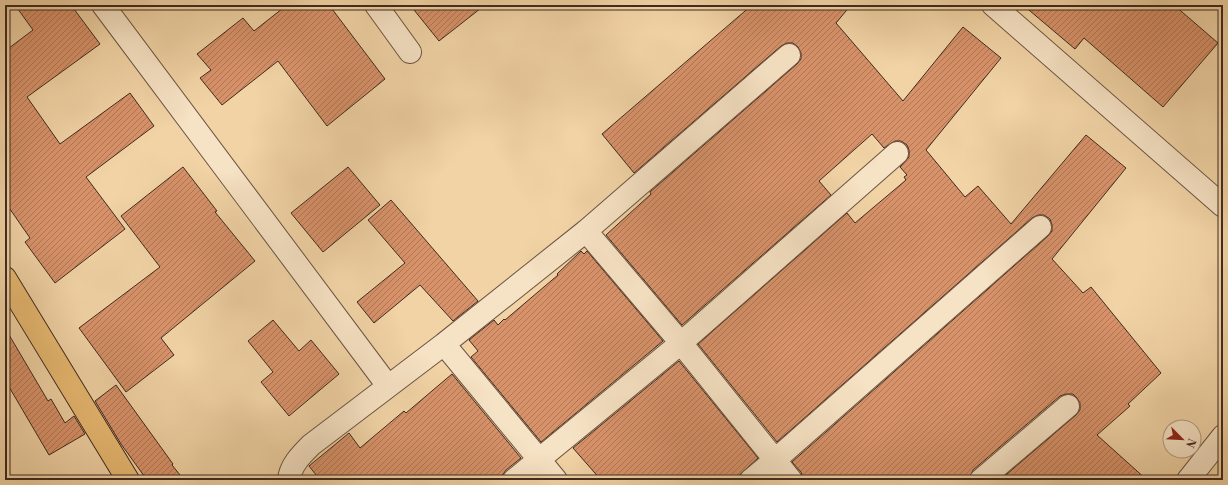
<svg xmlns="http://www.w3.org/2000/svg" width="1228" height="485" viewBox="0 0 1228 485" font-family="'Libre Bodoni',serif">
  <style>
    .building { fill: url(#building-hatch); stroke: #3f2a20 }
    .lines { fill: none; stroke-linecap: round; stroke-linejoin: round }
    .minor-casing { stroke: #6c5441; stroke-width: 24 }
    .major-casing { stroke: #3f2a20; stroke-width: 24 }
    .minor { stroke: #f6e2c4; stroke-width: 22 }
    .major { stroke: #e8ba72; stroke-width: 22 }
  </style>
  <defs>
    <pattern id="building-hatch" width="6" height="6" patternUnits="userSpaceOnUse"><rect width="6" height="6" fill="#d8926a"/><path d="M-1 1l2-2M0 6l6-6M5 7l2-2" fill="none" stroke="#b17757"/></pattern>
  </defs>
  <rect width="100%" height="100%" fill="#f1d3a5"/>
  <filter id="stains"><feTurbulence type="fractalNoise" baseFrequency=".005" numOctaves="4"/><feColorMatrix values="0 0 0 0 .2 0 0 0 0 .09 0 0 0 0 .02 0 0 0 .5 -.17"/></filter>
  <radialGradient id="worn" r=".72"><stop offset=".6" stop-color="#630" stop-opacity="0"/><stop offset="1" stop-color="#630" stop-opacity=".3"/></radialGradient>
  <path class="building" d="M15 5H71L100 44 27 97 60 144 130 93 154 126 86 177 125 229 55 283 25 242 30 238 5 202V51L33 30Z
    M287 5H329L385 79 327 126 278 61 222 105 200 78 211 70 197 54 243 18 254 31Z
    M410 5H485L439 41Z
    M752 5H851L836 23 903 101 963 27 1001 58 926 150 965 197 978 186 1011 224 1086 135 1126 168 1052 259 1083 293 1091 287 1161 373 1128 404 1130 406 1097 435 1147 480H1000L1076 415 1080 410V403L1077 398 1073 394H1066L1060 396 973 470 969 480H804L801 472 792 462 1048 236 1052 231V225L1050 219 1044 215H1038L1032 218 777 442 698 344 847 213 855 223 906 180 904 177 907 175 900 167 909 157V150L907 145 901 141H895L884 148 872 134 819 181 831 195 682 325 606 235 651 194 650 192 797 64 801 59V53L798 47 793 43H787L781 46 634 173 602 134Z
    M1023 5H1174L1218 43 1163 107 1084 38 1075 49Z
    M183 167 217 211 215 212 255 261 161 338 174 355 126 392 79 328 160 267 121 216Z
    M348 167 380 205 323 252 291 213Z
    M391 200 478 301 453 321 420 285 374 323 357 302 405 263 368 220Z
    M581 251 584 254 587 251 663 341 541 442 471 357 478 351 469 340 494 320 498 325 504 319 505 320 558 275 557 274Z
    M273 320 299 351 311 340 339 374 289 416 261 382 273 372 248 341Z
    M5 328 48 401 51 399 65 423 74 416 85 434 49 455 5 380Z
    M679 361 758 458 734 480H601L573 448Z
    M452 374 521 458 506 470 499 480H320L309 466 349 433 360 448 404 411 406 413Z
    M116 385 173 464 172 465 184 480H147L121 444 95 401Z"/>
  <g class="lines">
    <g class="minor-casing">
      <path id="minor" d="M103 5 388 386
        M376 5 410 52
        M993 5 1223 206
        M586 231 681 343 775 460 1040 227
        M444 344 556 480
        M289 480C290 466 301 455 311 445L444 344 586 231 789 55
        M514 480 681 343 897 153
        M751 480 775 460 791 480
        M981 480 1068 406
        M1188 480 1223 436"/>
    </g>
    <g class="major-casing">
      <path id="major" d="M5 278 128 480"/>
    </g>
    <use href="#minor" class="minor"/>
    <use href="#major" class="major"/>
  </g>
  <rect width="1228" height="485" fill="none" stroke="#f1d3a5" stroke-width="20"/>
  <rect x="6" y="6" width="1216" height="473" fill="none" stroke="#3f2a20" stroke-width="2"/>
  <rect x="10" y="10" width="1208" height="465" fill="none" stroke="#3f2a20"/>
  <g transform="translate(1182 439) rotate(114)"><circle r="19" fill="#f6e2c4" stroke="#ad9882"/>
  <path d="M0-3L7 15L0 10L-7 15Z" fill="#8f2418"/>
  <text y="-6" font-size="11" font-weight="bold" text-anchor="middle" fill="#3f2a20">N</text>
  </g>
  <rect width="100%" height="100%" filter="url(#stains)"/>
  <rect width="100%" height="100%" fill="url(#worn)"/>
</svg>
